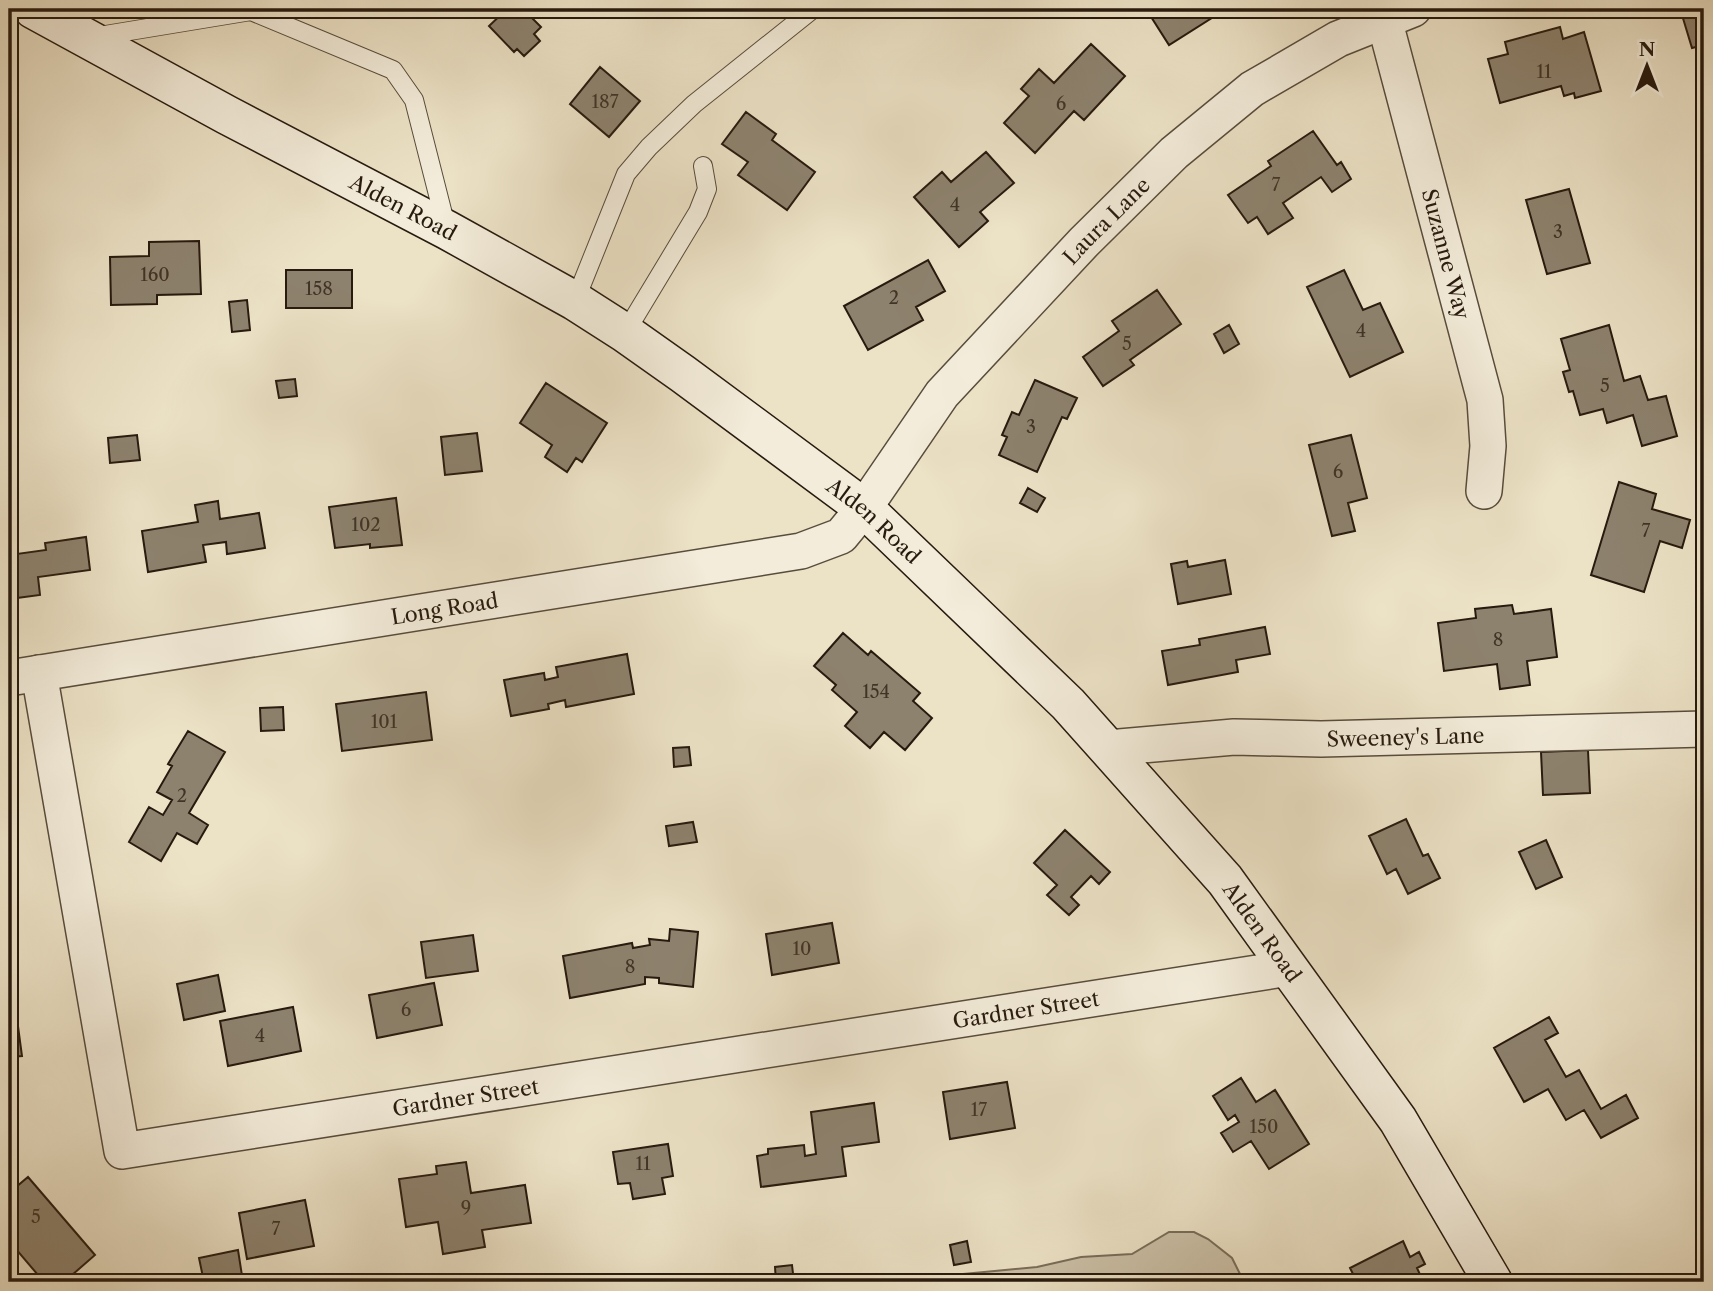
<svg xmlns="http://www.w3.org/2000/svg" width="1713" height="1291" viewBox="0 0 1713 1291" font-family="'Libre Caslon Text',serif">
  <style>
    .green { fill: #cbc0a7; stroke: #796d5a; stroke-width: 2 }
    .building { fill: #8d826e; stroke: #271a0e; stroke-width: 2 }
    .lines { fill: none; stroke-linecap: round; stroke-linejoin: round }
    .service-casing { stroke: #584c3c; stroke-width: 20 }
    .minor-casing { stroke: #584c3c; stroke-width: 38 }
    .secondary-casing { stroke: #271a0e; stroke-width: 41 }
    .service { stroke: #f3ecda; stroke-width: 18 }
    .minor { stroke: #f3ecda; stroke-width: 35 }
    .secondary { stroke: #f3ecda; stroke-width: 38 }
    .labels { text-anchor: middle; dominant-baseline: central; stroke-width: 5; stroke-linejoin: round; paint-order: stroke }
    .number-label { font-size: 18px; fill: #403426 }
    .street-label { font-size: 21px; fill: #271a0e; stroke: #f3ecda }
  </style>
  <rect width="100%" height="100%" fill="#ece2c6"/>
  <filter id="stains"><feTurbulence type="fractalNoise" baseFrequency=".00286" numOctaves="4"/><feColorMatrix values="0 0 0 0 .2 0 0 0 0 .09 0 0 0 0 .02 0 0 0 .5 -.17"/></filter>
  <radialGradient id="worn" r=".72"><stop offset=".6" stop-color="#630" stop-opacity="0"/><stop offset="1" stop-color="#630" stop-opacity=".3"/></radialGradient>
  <path class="green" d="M1169 1232H1194L1208 1239 1232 1258 1244 1282H941L963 1274 1037 1267 1081 1257 1132 1254Z"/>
  <path class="building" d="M507 9H523L541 27 534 34 540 41 524 56 517 49 514 52 489 26Z
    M1153 9H1226L1169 45 1148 12Z
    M1700 9H1704V45L1692 48 1682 15Z
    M1560 27 1563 39 1584 32 1601 91 1575 98 1574 93 1564 96 1561 86 1500 103 1488 59 1508 54 1505 42Z
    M1091 44 1125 76 1084 120 1074 111 1035 153 1004 123 1029 96 1021 89 1039 69 1054 83Z
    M600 67 640 101 609 137 570 104Z
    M746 112 776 134 772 140 815 172 787 210 738 175 748 162 722 144Z
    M1313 131 1337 165 1341 162 1351 179 1332 192 1321 177 1283 203 1293 218 1268 234 1257 217 1248 223 1228 195 1271 166 1268 161Z
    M986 152 1014 183 980 212 988 221 959 247 914 197 942 172 951 182Z
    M1569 189 1590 263 1547 274 1526 200Z
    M199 241 201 294 157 295V304L111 305 110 257 149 256V242Z
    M928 260 945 291 916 307 923 320 868 350 844 306Z
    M286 270H352V308H286Z
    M1344 270 1363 310 1380 303 1403 352 1350 377 1307 287Z
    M1157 290 1181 324 1130 360 1134 365 1103 386 1083 357 1119 331 1112 321Z
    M247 300 250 330 232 332 229 302Z
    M1229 325 1239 344 1224 353 1214 334Z
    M1609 325 1624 381 1640 376 1648 400 1666 396 1677 436 1642 446 1633 415 1607 423 1603 409 1580 415 1573 391 1569 392 1563 372 1570 370 1561 339Z
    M295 379 297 396 279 398 276 381Z
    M1035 380 1077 398 1067 419 1062 417 1037 472 999 455 1007 437 1002 435 1012 412 1019 415Z
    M546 383 607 423 582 462 576 458 567 472 545 457 552 445 520 423Z
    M477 433 482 471 445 475 441 437Z
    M137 435 140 460 110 463 108 438Z
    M1351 435 1367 498 1348 503 1355 531 1332 536 1309 445Z
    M1619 482 1656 494 1652 509 1690 520 1682 548 1660 541 1644 592 1591 575Z
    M1028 488 1045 498 1037 512 1020 503Z
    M396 498 402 545 370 548V544L335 548 329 507Z
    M218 501 220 519 259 513 265 548 227 554 226 542 203 545 206 562 148 572 142 531 198 522 195 505Z
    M86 537 90 570 38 577 40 595 9 599V555L46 550 45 543Z
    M1225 560 1231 594 1178 604 1171 564 1187 561 1188 567Z
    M1512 605 1514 614 1551 609 1557 657 1527 661 1530 685 1500 689 1497 664 1444 671 1438 623 1476 618 1475 609Z
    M1265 627 1270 654 1236 660 1238 672 1168 685 1162 651 1200 645 1199 639Z
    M843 633 868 655 871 651 920 693 913 701 932 718 905 750 884 732 870 748 845 726 857 712 832 690 836 685 814 666Z
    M627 654 634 694 566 707 565 700 548 704 549 709 511 716 504 680 544 673 545 680 558 677 556 667Z
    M426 692 432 740 342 751 336 704Z
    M283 707 284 730 261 731 260 708Z
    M188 731 225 752 189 813 208 825 197 844 177 833 161 861 129 842 149 807 163 815 172 800 157 792 172 766 168 764Z
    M689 747 691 765 674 767 673 748Z
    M1588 750 1590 793 1543 795 1541 752Z
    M1406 819 1423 856 1428 854 1440 878 1408 894 1396 869 1387 874 1369 836Z
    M693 822 697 842 669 846 666 826Z
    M1065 830 1110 872 1099 884 1091 876 1071 897 1079 905 1069 915 1047 895 1057 885 1034 863Z
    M1546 840 1562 877 1536 889 1519 852Z
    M832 923 839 963 772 975 766 934Z
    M670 929 698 932 693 987 659 983V978L645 977V984L570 998 563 956 632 943 633 948 650 945 649 939 669 941Z
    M473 935 478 971 426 978 421 942Z
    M218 975 225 1011 184 1020 177 984Z
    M434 983 442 1025 377 1038 369 995Z
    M9 989H13L22 1056 9 1057Z
    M293 1007 301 1051 228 1066 220 1021Z
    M1549 1017 1558 1033 1545 1040 1566 1077 1579 1070 1601 1109 1626 1095 1638 1118 1601 1138 1584 1110 1566 1120 1548 1089 1524 1102 1494 1048Z
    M1241 1078 1256 1102 1275 1090 1309 1144 1269 1169 1251 1141 1233 1152 1221 1133 1239 1122 1235 1115 1228 1120 1213 1096Z
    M1007 1082 1015 1128 950 1139 943 1092Z
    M874 1103 879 1142 842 1147 846 1176 761 1187 757 1156 768 1154V1149L804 1145 805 1156 816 1154 811 1112Z
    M668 1144 673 1176 662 1178 665 1194 633 1199 630 1183 618 1184 613 1152Z
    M466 1162 471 1193 525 1185 531 1223 482 1230 485 1247 443 1254 438 1222 406 1227 399 1179 437 1174 436 1166Z
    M28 1177 95 1255 64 1282H44L9 1241V1193Z
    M305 1200 314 1246 247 1259 239 1213Z
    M967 1241 971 1262 954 1265 950 1245Z
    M1403 1241 1410 1257 1419 1252 1425 1264 1417 1268 1423 1281 1420 1282H1368L1367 1281 1357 1282 1350 1268Z
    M238 1250 243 1282H204L199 1258Z
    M792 1265 794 1282H776L775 1267Z"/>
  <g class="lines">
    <g class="service-casing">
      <path id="service" d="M93 37 251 11 393 70 414 100 446 226
        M575 301 626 174 649 147 694 104 813 9
        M625 333 698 212 707 189 703 166"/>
    </g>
    <g class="minor-casing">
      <g id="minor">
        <path id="s1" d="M1384 19 1485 400 1488 446 1484 491"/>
        <path id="s2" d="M39 673 122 1151 1289 968"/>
        <path id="s3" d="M9 678 801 551 841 536 864 508 942 394 1084 242 1174 153 1252 89 1338 39 1413 9"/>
        <path id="s4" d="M1108 748 1234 737 1321 739 1704 729"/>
      </g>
    </g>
    <g class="secondary-casing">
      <g id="secondary">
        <path id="s5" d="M33 9 227 115 447 230 575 301 625 333 683 374 864 508 1068 704 1225 880 1398 1120 1493 1282"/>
      </g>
    </g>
    <use href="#service" class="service"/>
    <use href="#minor" class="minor"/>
    <use href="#secondary" class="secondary"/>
  </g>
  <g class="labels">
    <g class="number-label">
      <text x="1544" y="72">11</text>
      <text x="605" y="102">187</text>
      <text x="1061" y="104">6</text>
      <text x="1276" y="185">7</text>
      <text x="955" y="205">4</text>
      <text x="1558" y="232">3</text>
      <text x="155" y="275">160</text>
      <text x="319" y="289">158</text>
      <text x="894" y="298">2</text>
      <text x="1361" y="331">4</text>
      <text x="1127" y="344">5</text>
      <text x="1605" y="386">5</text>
      <text x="1031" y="427">3</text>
      <text x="1338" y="472">6</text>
      <text x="366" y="525">102</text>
      <text x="1646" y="531">7</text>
      <text x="1498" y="640">8</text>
      <text x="876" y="692">154</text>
      <text x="384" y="722">101</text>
      <text x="182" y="796">2</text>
      <text x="802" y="949">10</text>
      <text x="630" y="967">8</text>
      <text x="406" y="1010">6</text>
      <text x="260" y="1036">4</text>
      <text x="979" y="1110">17</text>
      <text x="1264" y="1127">150</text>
      <text x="643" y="1164">11</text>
      <text x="466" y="1208">9</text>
      <text x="36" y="1217">5</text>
      <text x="276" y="1229">7</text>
    </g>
    <g class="street-label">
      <text stroke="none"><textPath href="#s5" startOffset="420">Alden Road</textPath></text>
      <text stroke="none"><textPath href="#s3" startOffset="1258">Laura Lane</textPath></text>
      <text stroke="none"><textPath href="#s1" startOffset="243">Suzanne Way</textPath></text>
      <text stroke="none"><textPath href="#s5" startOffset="987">Alden Road</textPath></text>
      <text stroke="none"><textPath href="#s3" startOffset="441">Long Road</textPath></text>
      <text stroke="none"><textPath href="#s4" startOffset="298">Sweeney's Lane</textPath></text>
      <text stroke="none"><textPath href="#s5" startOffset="1554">Alden Road</textPath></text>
      <text stroke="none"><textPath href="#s2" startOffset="1400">Gardner Street</textPath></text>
      <text stroke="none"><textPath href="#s2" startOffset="833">Gardner Street</textPath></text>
    </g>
  </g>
  <rect width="1713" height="1291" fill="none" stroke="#ece2c6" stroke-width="35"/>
  <rect x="10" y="10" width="1692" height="1270" fill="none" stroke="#271a0e" stroke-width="3.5"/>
  <rect x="18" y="18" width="1678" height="1256" fill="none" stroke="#271a0e" stroke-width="2"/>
  <g transform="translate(1647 66)" stroke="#f3ecda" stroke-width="5" paint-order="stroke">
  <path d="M0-5L12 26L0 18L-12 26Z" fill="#271a0e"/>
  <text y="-10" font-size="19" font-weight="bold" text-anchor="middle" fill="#271a0e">N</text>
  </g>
  <rect width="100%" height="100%" filter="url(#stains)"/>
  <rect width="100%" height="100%" fill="url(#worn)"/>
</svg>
